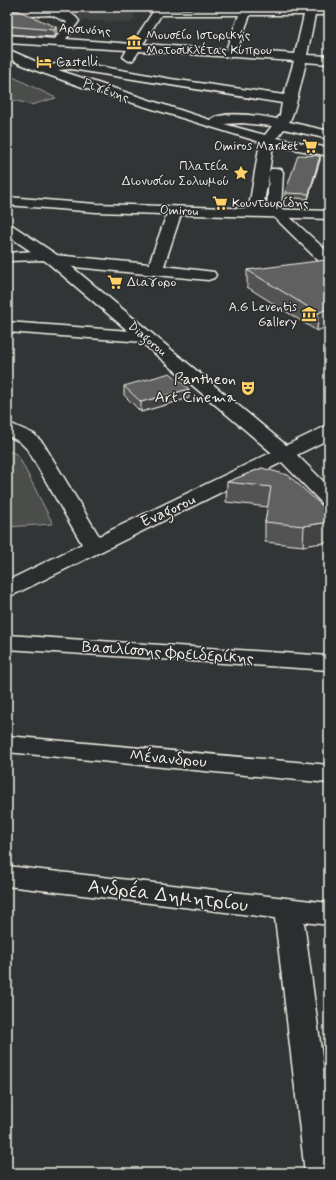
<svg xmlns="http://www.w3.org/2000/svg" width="336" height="1180" viewBox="0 0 336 1180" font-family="Mynerve,sans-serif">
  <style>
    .built { fill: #404242 }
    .green { fill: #4b4d4c; stroke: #a09f9a }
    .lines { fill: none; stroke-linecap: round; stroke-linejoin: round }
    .minor-casing { stroke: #f4f1e8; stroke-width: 3 }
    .major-casing { stroke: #f4f1e8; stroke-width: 3 }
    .minor { fill: #2a2d2e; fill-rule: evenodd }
    .major { fill: #2a2d2e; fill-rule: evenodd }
    .wall { fill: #525352; stroke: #f4f1e8 }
    .shaded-wall { fill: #424342; stroke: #f4f1e8 }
    .building { fill: #5f605f; stroke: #f4f1e8 }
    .labels { text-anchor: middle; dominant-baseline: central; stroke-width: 3; stroke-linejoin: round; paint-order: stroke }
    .far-street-label { font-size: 13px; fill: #f4f1e8; stroke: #2a2d2e }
    .far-poi-label { font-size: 13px; fill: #f4f1e8; stroke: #2a2d2e; text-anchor: start }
    .poi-label { font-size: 16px; fill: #f4f1e8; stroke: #2a2d2e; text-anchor: end }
    .street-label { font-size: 16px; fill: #f4f1e8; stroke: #2a2d2e }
    .near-street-label { font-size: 19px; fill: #f4f1e8; stroke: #2a2d2e }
  </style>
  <rect width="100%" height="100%" fill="#323535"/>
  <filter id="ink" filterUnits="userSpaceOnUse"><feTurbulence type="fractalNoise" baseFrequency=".025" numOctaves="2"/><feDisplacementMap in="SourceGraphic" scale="8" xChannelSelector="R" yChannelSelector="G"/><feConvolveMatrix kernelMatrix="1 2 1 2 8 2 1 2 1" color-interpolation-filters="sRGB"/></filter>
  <g filter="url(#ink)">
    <path class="built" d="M55 7H128L127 9 138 10 133 17H136L130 23 78 20 72 15 55 10Z"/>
    <path class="green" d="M7 74 56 98 31 105 7 98Z
      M7 450 18 455 53 524 7 527Z"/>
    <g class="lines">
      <g class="minor-casing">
        <path id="minor" d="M242 7H254L253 9H305V7L329 9V15H315L307 55 329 56V64L306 62C303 74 295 114 289 122L329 131V139L284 129 277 138 329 148V156L273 145 269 172 271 169H281L283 172 281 209 329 253V267L323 265 267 210 269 174 262 213 260 216H250L248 213 260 142 91 90 37 71 7 58V49L46 66 61 63H81L171 79 284 95 294 61 139 51 133 60 129 61 123 57 127 50 7 43V35L55 39 67 22 51 15 7 17V11C28 9 64 0 79 21L66 39 132 44 154 10 242 9ZM161 15H239L226 50 143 44ZM250 15H304L295 54 237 50ZM71 69 282 103 280 115 277 119C261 116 223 110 210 120L58 70ZM242 123 272 126 265 135 224 124Z
          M175 207 180 208 182 211 164 266 214 272 216 275 214 278 208 280 54 265 48 263 46 260 7 261V253L47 250 53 252 55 255 149 264 168 211 170 208Z
          M7 322 144 332 150 333 153 337 150 341 144 342 7 332Z
          M7 422 34 434 43 443 99 536 322 428 329 426V439L15 594 7 596V581L82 544 28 450 20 442 7 435Z
          M7 635 329 656V670L7 649Z
          M7 736 329 765V783L7 752Z
          M7 866 329 903V925L304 922 329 1110V1173H305L275 918 7 886Z"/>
      </g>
      <g class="major-casing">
        <path id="major" d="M7 197 96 204 329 211V219L96 212 7 205Z
          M7 223 12 225 60 257 292 450 329 487V505L322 503 278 458 48 263 7 235Z"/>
      </g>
      <use href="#minor" class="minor"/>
      <use href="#major" class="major"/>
    </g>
    <path class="wall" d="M7 11 56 27V35L54 37 7 34Z
      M320 156V160L308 199 285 197V193Z
      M329 263 317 331 247 287V270Z
      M124 386 189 398 141 412 124 395Z
      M262 468 329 512 303 546 265 542V522L268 507 226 502 227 482Z"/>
    <path class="shaded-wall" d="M56 27V35L54 37V30Z
      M320 156V160L308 199 309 194Z
      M329 308V326L317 331 318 313Z
      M189 389V398L141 412V402Z
      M329 522V542L303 546 304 526Z"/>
    <path class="building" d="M7 11H19L56 27 54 30 7 26Z
      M298 155 320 156 309 194 285 193Z
      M326 260 329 263V308L318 313 247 270Z
      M170 373 189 389 141 402 124 386Z
      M262 468 288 475 329 512V522L304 526 265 522 271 487 227 482Z"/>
  </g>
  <defs>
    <g id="museum-bare" transform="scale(1.2)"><path d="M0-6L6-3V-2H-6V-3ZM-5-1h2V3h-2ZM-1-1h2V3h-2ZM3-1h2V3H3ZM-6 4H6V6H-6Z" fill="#ffd166" stroke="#2a2d2e" stroke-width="2.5" paint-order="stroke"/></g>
    <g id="hotel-bare" transform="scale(1.2)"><path d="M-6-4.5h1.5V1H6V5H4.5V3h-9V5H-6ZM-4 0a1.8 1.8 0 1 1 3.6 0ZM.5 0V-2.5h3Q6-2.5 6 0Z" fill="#ffd166" stroke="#2a2d2e" stroke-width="2.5" paint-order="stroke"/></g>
    <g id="supermarket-bare" transform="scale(1.2)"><path d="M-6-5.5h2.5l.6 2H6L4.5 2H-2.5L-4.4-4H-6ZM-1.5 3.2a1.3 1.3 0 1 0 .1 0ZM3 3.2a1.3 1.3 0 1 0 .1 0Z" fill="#ffd166" stroke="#2a2d2e" stroke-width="2.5" paint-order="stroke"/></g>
    <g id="sight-bare" transform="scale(1.2)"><path d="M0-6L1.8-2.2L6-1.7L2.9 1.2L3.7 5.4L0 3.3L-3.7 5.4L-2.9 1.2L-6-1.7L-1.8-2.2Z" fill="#ffd166" stroke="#2a2d2e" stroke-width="2.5" paint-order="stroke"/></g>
    <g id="theatre-bare" transform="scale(1.2)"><path d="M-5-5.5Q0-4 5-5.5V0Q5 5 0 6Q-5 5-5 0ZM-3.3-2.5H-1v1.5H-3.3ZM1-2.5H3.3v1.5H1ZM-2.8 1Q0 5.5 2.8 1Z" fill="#ffd166" stroke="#2a2d2e" stroke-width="2.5" paint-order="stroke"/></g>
  </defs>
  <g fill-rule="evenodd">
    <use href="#museum-bare" x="134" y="42"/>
    <use href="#hotel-bare" x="44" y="62"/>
    <use href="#supermarket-bare" x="310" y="146"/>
    <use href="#sight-bare" x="241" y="173"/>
    <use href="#supermarket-bare" x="220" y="203"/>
    <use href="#supermarket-bare" x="115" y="282"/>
    <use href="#museum-bare" x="309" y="314"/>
    <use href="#theatre-bare" x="248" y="388"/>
  </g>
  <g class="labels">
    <g class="far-street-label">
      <text transform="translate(85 30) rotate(4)">Αρσινόης</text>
      <text transform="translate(106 91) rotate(19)">Ριγένης</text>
      <text transform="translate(179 211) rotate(2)">Omirou</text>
      <text transform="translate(147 339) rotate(40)">Diagorou</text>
    </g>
    <g class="far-poi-label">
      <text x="146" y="35">Μουσείο Ιστορικής<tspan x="146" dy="15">Μοτοσικλέτας Κύπρου</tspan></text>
      <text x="56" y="62">Castelli</text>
      <text x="298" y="146" text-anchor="end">Omiros Market</text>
      <text x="229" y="166" text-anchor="end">Πλατεία<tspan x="229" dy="15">Διονυσίου Σολωμού</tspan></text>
      <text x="232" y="203">Κουντουρίδης</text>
      <text x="127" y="282">Διαγορο</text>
      <text x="297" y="307" text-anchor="end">A.G Leventis<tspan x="297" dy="15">Gallery</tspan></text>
    </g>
    <g class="poi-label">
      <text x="236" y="379">Pantheon<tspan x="236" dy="18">Art Cinema</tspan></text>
    </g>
    <g class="street-label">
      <text transform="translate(168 511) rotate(-25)">Evagorou</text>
      <text transform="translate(168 653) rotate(4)">Βασιλίσσης Φρειδερίκης</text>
      <text transform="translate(168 759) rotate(5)">Μένανδρου</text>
    </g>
    <g class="near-street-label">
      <text transform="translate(168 896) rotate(7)">Ανδρέα Δημητρίου</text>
    </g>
  </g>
  <rect width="336" height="1180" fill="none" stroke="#2a2d2e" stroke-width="24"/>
  <rect x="12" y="12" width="312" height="1156" fill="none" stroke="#f4f1e8" stroke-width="1.5" filter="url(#ink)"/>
</svg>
